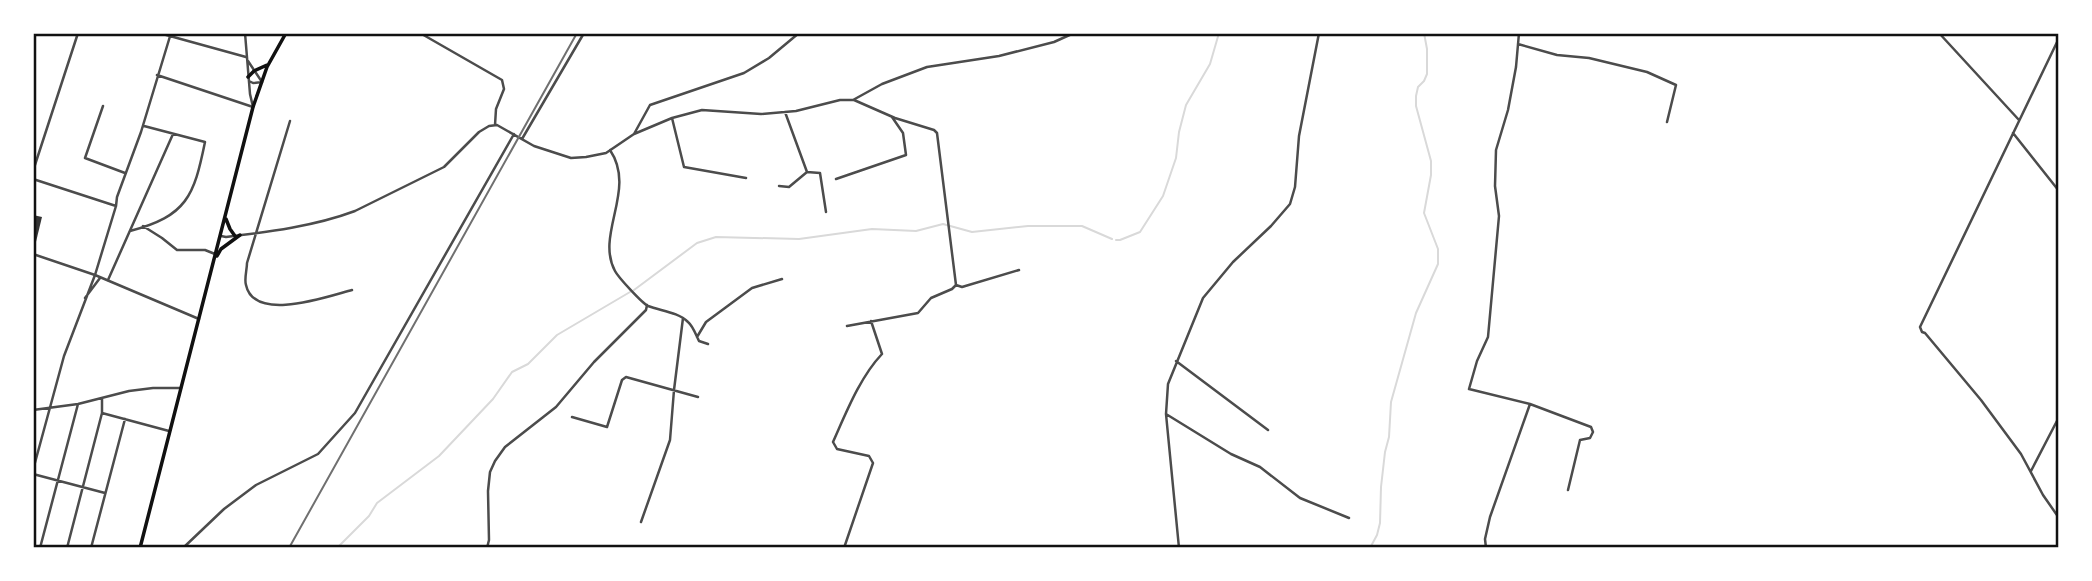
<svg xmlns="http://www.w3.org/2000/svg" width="2092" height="581" viewBox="0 0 2092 581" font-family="'DejaVu Sans',sans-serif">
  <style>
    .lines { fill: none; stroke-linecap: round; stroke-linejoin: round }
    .stream { stroke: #d9d9d9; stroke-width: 2 }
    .building { fill: #353535 }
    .minor { stroke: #4c4c4c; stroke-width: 2.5 }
    .tertiary { stroke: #4c4c4c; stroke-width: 2.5 }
    .secondary { stroke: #111; stroke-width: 3.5 }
    .rail { stroke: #707070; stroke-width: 2 }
    .neatline { fill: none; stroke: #111; stroke-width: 2.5 }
  </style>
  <rect width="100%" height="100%" fill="#fff"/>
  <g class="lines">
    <path class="stream" d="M1116 240H1120L1140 232 1163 196 1176 158 1179 132 1186 105 1210 64 1219 33
      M634 290 697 243 716 237 799 239 872 229 916 231 943 224 972 232 1028 226H1082L1112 239
      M337 548 369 516 377 503 439 456 493 399 512 372 528 364 557 335 630 292
      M1370 548 1377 535 1380 523 1381 487 1385 452 1389 437 1391 402 1416 313 1438 264V249L1424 213 1431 175V161L1416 106V96L1418 87 1424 81 1427 74V49L1424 33"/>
  </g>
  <path class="building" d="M33 215 42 217 35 246 33 245Z"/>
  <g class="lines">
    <path class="minor" d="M159 33 246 57
      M420 33 502 80 504 89 496 109 495 125
      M1519 33 1516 67 1508 110 1496 150 1495 186 1499 216 1488 337 1477 361 1469 389 1530 404 1591 427 1593 432 1590 438 1580 440 1568 490
      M1939 33 2019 120
      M2059 38 1920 327 1922 332 1925 333 1981 400 2021 454 2043 495 2059 518
      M1518 44 1557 55 1589 58 1647 72 1676 85 1667 122
      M157 75 253 107
      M103 106 85 158 125 173
      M785 112 807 172 820 173 826 212
      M672 118 684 167 746 178
      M290 121 247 263C247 270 244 279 246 285 254 323 329 296 352 290
      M2013 133 2059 191
      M634 134 650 105 744 73 769 58 799 33
      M522 139 584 33
      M610 150C637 190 595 234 615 271 618 277 642 303 648 306 661 311 678 312 688 322 693 326 696 335 699 341L708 344
      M33 179 116 206
      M836 179 906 155 903 133 892 117
      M779 186 789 187 807 172
      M143 226 162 238 177 250H205L215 254
      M130 231C187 216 194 196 205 142L144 126
      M221 236 226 237C269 232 315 226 355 211L444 167 479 132 489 126 497 125 534 146 571 158 586 157 606 153 634 134 672 118 702 110 761 114 796 111 840 100H853L882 84 927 67 999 56 1054 42 1074 33
      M108 280 173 134
      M956 285 962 287 1019 270
      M85 298 100 278
      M847 326 918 313 931 298 952 289 956 285 937 133 934 130 895 118 854 100
      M697 337 706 322 752 288 782 279
      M1176 361 1268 430
      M33 410 78 404 129 391 153 388H181
      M102 413 169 431
      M1166 414 1231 454 1260 467 1300 498 1349 518
      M572 417 607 427 622 380 626 377 698 397
      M33 470 64 356 95 275 116 206 117 197 141 132 171 33
      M2031 471 2059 417
      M33 474 105 493
      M641 522 670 440 674 390 683 318
      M40 548 78 404
      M67 548 102 413V399
      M91 548 125 419
      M183 548 224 509 256 485 318 454 355 413 514 134
      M487 548 489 540 488 491 490 472 495 461 505 447 556 407 594 362 646 310 647 305
      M844 548 873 463 869 456 837 449 833 442C846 413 860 377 882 354L871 321
      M1179 548 1166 414 1168 384 1203 298 1233 262 1271 226 1290 204 1295 187 1299 136 1319 33
      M1486 548 1485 539 1490 517 1530 404"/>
    <path class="tertiary" d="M245 33 250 94 253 107
      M248 61 262 82 253 83 249 81
      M33 171 78 33
      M33 254 95 275 199 319"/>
    <path class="secondary" d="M248 77 254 71 267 65
      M226 219 230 229 235 236
      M217 256 221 249 240 235
      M140 548 253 107 267 67 286 33"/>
    <path class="rail" d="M289 548 577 33"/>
  </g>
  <rect width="2092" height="581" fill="none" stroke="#ffffff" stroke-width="70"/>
  <rect x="35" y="35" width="2022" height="511" class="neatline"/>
</svg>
